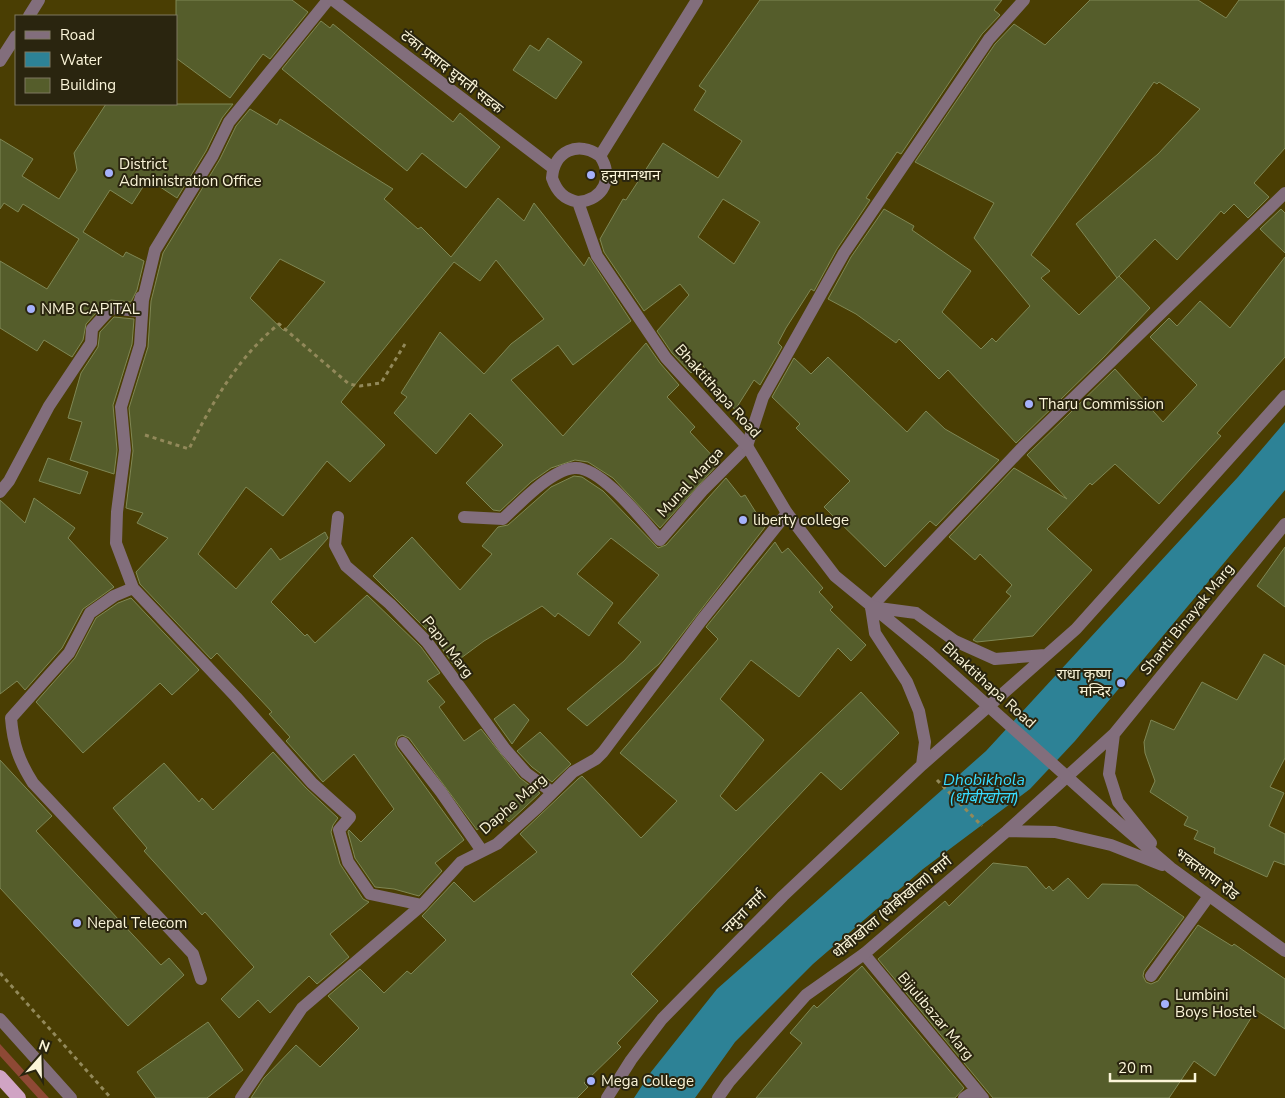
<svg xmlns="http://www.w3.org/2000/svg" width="1285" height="1098" viewBox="0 0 1285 1098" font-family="'Nunito Sans','Noto Sans Devanagari',sans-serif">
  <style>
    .green { fill: #8e4935 }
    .water { fill: #2d8296 }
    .building { fill: #555d2b; stroke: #7f8754; fill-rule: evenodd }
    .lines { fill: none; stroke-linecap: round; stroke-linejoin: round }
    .path { stroke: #92895a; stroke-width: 3; stroke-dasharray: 4 4; stroke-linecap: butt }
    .service { stroke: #826e7c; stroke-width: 12 }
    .minor { stroke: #826e7c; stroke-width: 12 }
    .tertiary { stroke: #826e7c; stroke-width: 12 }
    .trunk { stroke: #d0a4c4; stroke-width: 14 }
    .tertiary-bridge { stroke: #826e7c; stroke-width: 12 }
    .poi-dot { fill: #a5b1fc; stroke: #2a250f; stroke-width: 2 }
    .labels { text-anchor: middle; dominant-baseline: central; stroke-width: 4; stroke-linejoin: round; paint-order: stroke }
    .street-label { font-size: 15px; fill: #fbf5d9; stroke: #2a250f }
    .poi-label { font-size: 15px; fill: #fbf5d9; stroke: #2a250f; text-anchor: start }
    .water-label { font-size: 16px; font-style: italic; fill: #37dbfe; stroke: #2a250f }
  </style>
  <rect width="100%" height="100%" fill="#4a3e03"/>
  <path class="green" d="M0 1044 49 1098H38L0 1056Z"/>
  <path class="water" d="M1285 422V490L1075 741 1030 789 923 869 813 964 735 1042 695 1098H634L651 1072 717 989 986 751 1238 477Z"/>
  <path class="building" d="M176 0H292L308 12 270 59 263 54 230 98 176 58Z
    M760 0H1002L994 10 1000 15 982 34 901 154 897 152 866 198 870 200 837 249 814 291 811 289 786 328 778 343 782 347 760 385 754 380 735 410 701 363 691 373 672 353 657 331 689 295 680 284 644 311 604 252 600 239 623 199 626 200 663 143 718 178 742 141 694 110 706 91 699 86ZM723 199 760 222 734 264 698 237Z
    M1090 0H1198L1226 18 1239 0H1285V148L1254 183 1269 197 1248 218 1234 204 1224 214 1221 211 1177 260 1155 239 1117 278 1076 224 1158 154 1200 109 1159 82 1157 84 1154 82 1031 255 1050 271 1041 278 1079 315 1119 276 1150 308 1104 357 1016 443 948 370 939 379 899 339 896 343 856 314 828 299 851 257 884 209 914 226 912 230 971 271 942 312 981 349 992 338 996 342 1030 306 974 238 994 203 915 162 995 44 1014 24 1045 45Z
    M321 21 330 28 333 24 453 122 460 113 500 147 466 188 422 153 407 171 282 69Z
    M548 38 582 62 556 99 513 70 530 45 539 51Z
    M106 104H233L222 118 206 151 177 198 148 179 132 204 110 190 83 232 123 257 126 252 144 261 137 290 131 302 111 300 105 303 86 324 83 340 72 357 44 340 37 351 0 328V261L47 289 79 239 23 204 18 212 4 203 0 209V139L33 159 22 176 59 199 77 170 74 153Z
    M250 109 277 125 280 119 393 189 384 199 418 229 421 227 451 257 498 198 524 221 534 203 584 266 589 257 631 321 573 365 558 345 511 380 563 436 646 343 660 363 679 385 667 397 695 427 690 432 719 463 660 528 613 478 588 462 575 460 551 468 531 482 500 511 493 510 466 483 503 445 470 413 436 454 394 413 407 397 401 393 440 332 484 374 511 344 544 319 496 260 480 281 454 262 341 402 385 445 350 482 327 461 283 516 246 487 198 554 236 589 271 548 280 560 325 532 328 538 271 602 305 636 307 634 315 643 367 595 421 647 440 673 427 681 445 702 439 707 464 741 481 729 520 778 540 793 509 822 499 812 477 830 409 738 402 735 398 737 395 744 397 748 464 840 435 863 442 871 419 896 394 889 375 887 355 858 348 832 349 830 361 842 394 809 354 754 323 782 286 741 290 737 269 714 272 712 217 653 211 659 140 584 136 572 168 538 137 523 143 513 126 508 133 451 129 408 148 347 151 301 163 253 220 159 236 126ZM280 259 325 282 284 331 250 298Z
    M1281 209 1285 213V253L1260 229Z
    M1285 257V357L1217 433 1221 436 1159 504 1115 464 1092 485 1090 483 1047 529 1092 570 1033 636 977 642 973 640 1011 596 1006 592 1012 585 980 554 975 560 949 537 1014 468 1067 499 1027 455 1115 369 1163 422 1197 385 1150 337 1169 318 1177 326 1200 301 1230 328Z
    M114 317 134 319 132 344 113 405 117 450 114 474 70 460 82 422 68 418 81 373 98 347 100 332Z
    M828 357 907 432 926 411 945 429 999 460 936 526 930 521 885 567 824 507 850 481 796 428 800 424 772 397 794 358 811 374Z
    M48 458 88 472 80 494 39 481Z
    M574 476 582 477 603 491 658 548 666 545 726 478 741 497 745 495 765 527 659 664 587 726 567 709 624 661 641 642 618 623 659 575 611 538 577 574 613 603 589 636 558 613 555 617 542 606 484 641 453 664 433 636 373 576 412 537 460 590 492 554 482 546 498 527 508 525 551 487Z
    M34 498 75 528 68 538 114 587 83 609 62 648 25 690 17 681 0 694V500L25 523Z
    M775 542 782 553 788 548 823 588 819 592 833 607 830 610 866 645 851 661 838 648 799 697 751 660 720 699 764 740 720 796 736 811 861 692 899 733 841 790 821 772 631 974 658 1001 617 1043 621 1047 584 1083 588 1087 577 1098H251L264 1078 296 1045 320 1067 359 1028 328 996 360 969 384 993 407 971 411 974 446 940 422 916 454 882 474 902 537 852 520 834 578 779 582 776 641 838 677 801 620 753 718 639 706 627Z
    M1285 547V607L1257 586Z
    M131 598 199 670 172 695 160 683 83 753 36 702 75 658 96 618 118 603Z
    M1264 654 1285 666V758L1270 787 1284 793 1269 826 1285 834V865L1274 861 1267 877 1214 853 1215 848 1194 839 1198 831 1184 825 1188 817 1150 792 1155 781 1145 753 1144 742 1151 720 1174 730 1202 682 1237 700Z
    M514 704 529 720 512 744 494 719Z
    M540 732 571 764 552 782 532 767 517 751Z
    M273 752 306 788 338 818 333 825 331 832 340 864 363 899 369 902 330 934 349 957 317 984 309 976 270 1013 258 1000 239 1018 221 999 254 967 205 912 202 915 144 851 147 848 113 808 164 763 199 802 202 798 213 810Z
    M0 760 52 816 36 831 161 965 169 958 184 975 128 1026 0 888Z
    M993 863 1027 867 1046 889 1049 886 1053 891 1068 878 1088 899 1102 884 1137 885 1184 917 1144 971 1143 976 1146 982 1151 984 1158 981 1198 925 1232 946 1234 944 1285 979V1029L1256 1010 1215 1076 1194 1061 1169 1098H993L878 959 945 901 949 906Z
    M862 966 964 1088 955 1098H756L802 1043 790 1033 814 1005 817 1008Z
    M208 1022 243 1070 207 1098H156L137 1072Z"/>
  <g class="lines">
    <path class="path" d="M145 435 189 449C212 403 238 357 279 324L349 384 360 386 381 383 405 344
      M937 780 982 826
      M0 973 111 1098"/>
    <path class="service" d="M1151 976 1209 896"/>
    <path class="minor" d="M328 0 229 122 213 155 155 250 143 300 140 345 121 407 125 450 117 512 116 543 133 588 236 697 312 783 350 817 339 830 348 862 370 894 422 905
      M29 16 39 0
      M0 61 16 36
      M0 492 9 481 49 406 91 343 92 329 111 308 137 311 141 297
      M338 517 335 545 346 566 390 604 427 642 505 749 526 773 552 792
      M464 517 503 519C520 503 551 470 574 468 600 465 643 521 660 540L702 491 747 446 763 397 844 253 989 39 1024 0
      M133 588 114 596 90 613 69 653 11 718C13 744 19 761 33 783L193 954 201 979
      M871 607 1024 446 1285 193
      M403 743 441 792 482 851
      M864 954 983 1098
      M241 1098 302 1008 422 905 461 862 497 844 538 807 573 772 596 759 603 752 701 621 787 513
      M964 1098 976 1090"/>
    <path class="tertiary" d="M333 0 553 168
      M600 156C578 140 554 151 552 178 557 192 564 199 578 202L597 256 666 358 747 446 787 513 835 576 929 653
      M578 202C604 200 614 177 600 156L697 0
      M1114 734 1109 774 1118 802 1151 843
      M922 765 925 742 919 711 907 682 875 633 871 607 916 613 955 641 995 659 1045 655
      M1113 818 1171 868 1285 951
      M1007 831 1055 832 1111 845 1162 865
      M0 1019 71 1098
      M607 1098 631 1060 662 1019 783 896 922 765 1076 629 1285 396
      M718 1098 729 1082 806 995 864 954 1007 831 1114 734 1285 524"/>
    <path class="trunk" d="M0 1077 19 1098"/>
    <path class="tertiary-bridge" d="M929 653 1113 818"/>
  </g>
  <g class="poi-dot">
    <circle cx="109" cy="173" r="5"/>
    <circle cx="591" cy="175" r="5"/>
    <circle cx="31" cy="309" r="5"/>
    <circle cx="1029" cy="404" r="5"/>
    <circle cx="743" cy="520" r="5"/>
    <circle cx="1121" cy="683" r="5"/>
    <circle cx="77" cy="923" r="5"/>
    <circle cx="1165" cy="1004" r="5"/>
    <circle cx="591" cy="1081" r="5"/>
  </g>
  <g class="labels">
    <g class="street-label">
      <text transform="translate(452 72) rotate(38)">टंका प्रसाद घुमती सडक</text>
      <text transform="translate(718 391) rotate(48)">Bhaktithapa Road</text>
      <text transform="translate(690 482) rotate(-47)">Munal Marga</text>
      <text transform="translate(1187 619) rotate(-51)">Shanti Binayak Marg</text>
      <text transform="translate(448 647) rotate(52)">Papu Marg</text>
      <text transform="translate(989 685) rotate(42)">Bhaktithapa Road</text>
      <text transform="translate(513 804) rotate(-41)">Daphe Marg</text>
      <text transform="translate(1207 874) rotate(37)">भक्तथापा रोड</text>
      <text transform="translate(892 907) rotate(-40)">धोबीखोला (धोबीखोला) मार्ग</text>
      <text transform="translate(744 912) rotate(-45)">नमुना मार्ग</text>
      <text transform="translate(936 1016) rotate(50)">Bijulibazar Marg</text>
    </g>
    <g class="poi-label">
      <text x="119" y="164">District<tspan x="119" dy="17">Administration Office</tspan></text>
      <text x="601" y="175">हनुमानथान</text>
      <text x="41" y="309">NMB CAPITAL</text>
      <text x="1039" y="404">Tharu Commission</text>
      <text x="753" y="520">liberty college</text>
      <text x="1111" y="674" text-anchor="end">राधा कृष्ण<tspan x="1111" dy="17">मन्दिर</tspan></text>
      <text x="87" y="923">Nepal Telecom</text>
      <text x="1175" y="995">Lumbini<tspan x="1175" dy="17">Boys Hostel</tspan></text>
      <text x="601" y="1081">Mega College</text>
    </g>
    <g class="water-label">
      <text x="984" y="780">Dhobikhola<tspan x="984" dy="18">(धोबीखोला)</tspan></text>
    </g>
  </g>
  <rect x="15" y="15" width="162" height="90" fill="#2a250f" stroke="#7e7860"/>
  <rect x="25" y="31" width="25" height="8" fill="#826e7c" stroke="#7e7860"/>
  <text x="60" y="40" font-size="15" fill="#fbf5d9">Road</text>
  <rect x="25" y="52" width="25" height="15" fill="#2d8296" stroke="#7e7860"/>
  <text x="60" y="65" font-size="15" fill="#fbf5d9">Water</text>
  <rect x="25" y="78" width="25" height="15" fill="#555d2b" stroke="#7e7860"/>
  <text x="60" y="90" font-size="15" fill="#fbf5d9">Building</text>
  <g transform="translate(40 1058) rotate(20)" stroke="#2a250f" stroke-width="4" paint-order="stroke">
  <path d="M0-4L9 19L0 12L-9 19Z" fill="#fbf5d9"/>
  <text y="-8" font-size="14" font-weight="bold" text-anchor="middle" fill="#fbf5d9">N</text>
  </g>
  <path d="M1110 1073v8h85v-8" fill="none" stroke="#fbf5d9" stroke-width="2.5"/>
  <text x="1118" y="1073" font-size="15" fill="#fbf5d9" stroke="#2a250f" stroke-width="4" paint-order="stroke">20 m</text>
</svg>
